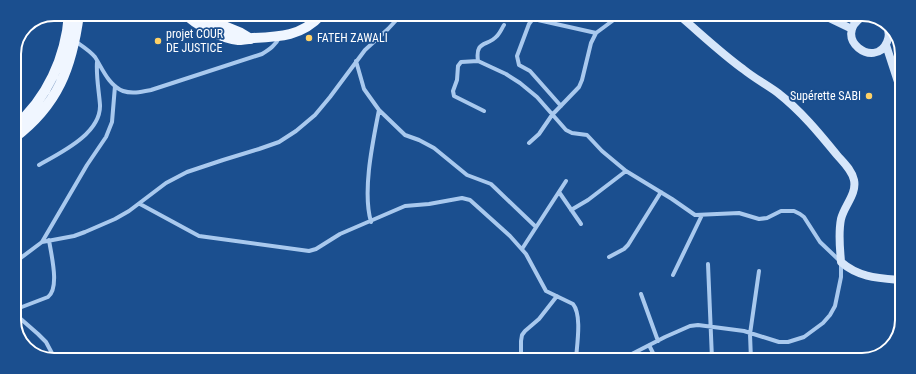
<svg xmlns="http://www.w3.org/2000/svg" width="916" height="374" viewBox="0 0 916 374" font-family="'Roboto Condensed',sans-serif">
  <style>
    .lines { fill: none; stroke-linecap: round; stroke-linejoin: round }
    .street { stroke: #a9c9ee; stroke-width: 4 }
    .secondary { stroke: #d6e6fa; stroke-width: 8 }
    .primary { stroke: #f0f6ff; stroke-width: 10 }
    .poi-dot { fill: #ffd166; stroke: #1b4f8f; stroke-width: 1.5 }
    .labels { text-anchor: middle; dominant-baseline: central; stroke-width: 3.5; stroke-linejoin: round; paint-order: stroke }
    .poi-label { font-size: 12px; fill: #fff; stroke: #1b4f8f; text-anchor: start }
    .rim { fill: none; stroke: #fff; stroke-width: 2 }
  </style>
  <rect width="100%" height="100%" fill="#1b4f8f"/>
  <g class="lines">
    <path class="street" d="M75 41C82 46 89 50 95 57 102 68 109 86 123 91 132 94 141 92 151 90L262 54C270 49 276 45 280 36
      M356 61 364 89 379 110C373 141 362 191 371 222
      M478 61C475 40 487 47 497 36 500 33 502 28 504 25
      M561 106 530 71 519 65 517 56 529 24 532 20H538L596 33
      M379 110 405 135 419 140 434 148 467 175 491 184 536 227
      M484 111 454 96 453 91 457 80 458 66 461 62 478 61 506 74 520 83 537 97 566 130 572 133 587 135 602 151 626 171 672 199 695 215 739 213 759 219 767 218 781 211H794L800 214 804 217 820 242 841 262V277L835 306 830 315 823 323 804 337 788 342H779L744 331 698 325 690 326 665 337 622 359
      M529 143 539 134 552 115 579 87 582 80 591 43 596 33 619 16
      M39 165C60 153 101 134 100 105 99 91 96 77 97 62
      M559 192 581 224
      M140 204 199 236 309 251 316 249 340 234 405 206 429 204 462 198 470 200 510 236 526 254 546 291 573 304C582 315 577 344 576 359
      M571 210 588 200 626 171
      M42 242 74 236 85 232 115 219 129 211 166 183 187 172 223 160 259 149 279 142 296 131 315 115 330 97 365 50 388 29 401 15
      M522 249 566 181
      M609 257 624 249 628 245 661 192
      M14 263 42 242 87 165 106 137 112 122 115 86
      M708 264 712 359
      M673 275 702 215
      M641 294 658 341
      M14 310 48 297C60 288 51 254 49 240
      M14 313 38 334 46 342 54 357
      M649 345 656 359
      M521 359V341L522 335 525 331 539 319 557 296
      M751 360 750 334 759 271"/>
    <path class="secondary" d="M680 16C701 34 721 53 743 69 754 78 767 85 778 93 801 111 819 133 837 155 843 162 852 170 854 180 857 194 844 206 841 219 838 234 840 248 841 262 858 277 877 278 900 280
      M827 17 852 29
      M848 17 856 21
      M862 17C831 38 875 70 887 42 890 36 889 30 886 24
      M886 45 901 91"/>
    <path class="primary" d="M186 14C195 25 224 39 238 40 243 40 248 39 253 38 280 37 302 36 321 15
      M202 15 219 24 241 33 251 39
      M14 127C47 99 66 57 69 14
      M14 138C58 105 72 67 79 14"/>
  </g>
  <g class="poi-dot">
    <circle cx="309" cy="38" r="4"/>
    <circle cx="158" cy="41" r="4"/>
    <circle cx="869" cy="96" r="4"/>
  </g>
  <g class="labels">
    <g class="poi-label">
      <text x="166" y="34">projet COUR<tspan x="166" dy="14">DE JUSTICE</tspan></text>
      <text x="317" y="38">FATEH ZAWALI</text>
      <text x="861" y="96" text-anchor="end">Supérette SABI</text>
    </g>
  </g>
  <path d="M0 0H916V374H0ZM54 21H862A33 33 0 0 1 895 54V320A33 33 0 0 1 862 353H54A33 33 0 0 1 21 320V54A33 33 0 0 1 54 21Z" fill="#1b4f8f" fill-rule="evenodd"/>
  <path class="rim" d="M54 21H862A33 33 0 0 1 895 54V320A33 33 0 0 1 862 353H54A33 33 0 0 1 21 320V54A33 33 0 0 1 54 21Z"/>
</svg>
